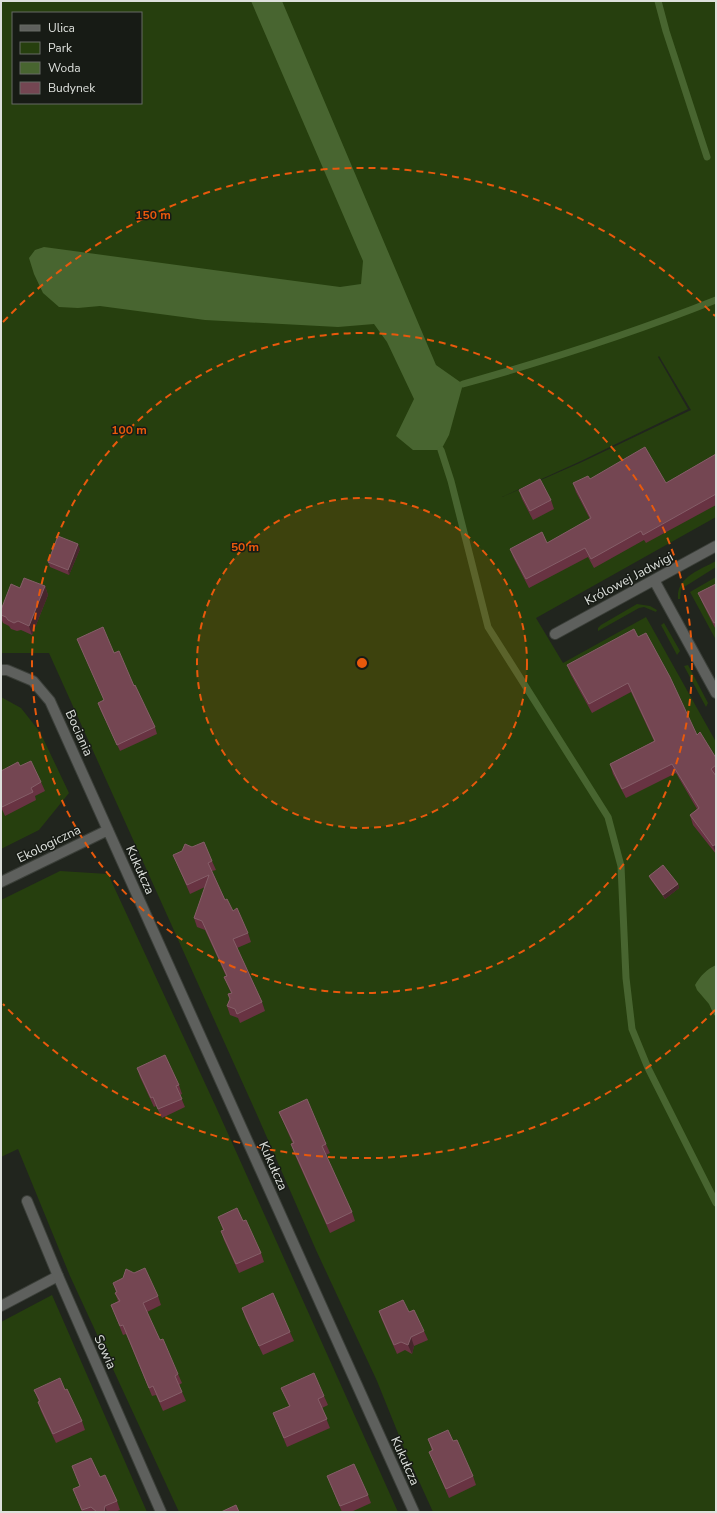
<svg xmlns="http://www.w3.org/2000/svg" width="717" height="1513" viewBox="0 0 717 1513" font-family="'Nunito Sans',sans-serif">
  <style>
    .green { fill: #263f0e; fill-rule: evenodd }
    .water { fill: #486530 }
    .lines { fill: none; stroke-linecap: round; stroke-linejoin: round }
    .stream { stroke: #486530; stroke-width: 7 }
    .service-casing { stroke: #3b3f39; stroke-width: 12 }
    .minor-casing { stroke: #3b3f39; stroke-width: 12 }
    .service { stroke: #5e605d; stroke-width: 10 }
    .minor { stroke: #5e605d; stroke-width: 10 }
    .wall { fill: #683342 }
    .shaded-wall { fill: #46262c }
    .building { fill: #744652; stroke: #855e68 }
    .ring { fill: none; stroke: #e8590c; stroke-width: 2; stroke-dasharray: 7 5 }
    .labels { text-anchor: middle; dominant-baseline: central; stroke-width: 3; stroke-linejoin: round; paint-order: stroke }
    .street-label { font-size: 13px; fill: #dde0dc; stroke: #171b15 }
    .centre { fill: #e8590c; stroke: #171b15; stroke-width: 2 }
    .ring-label { font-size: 12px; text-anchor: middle; font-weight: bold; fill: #e8590c; stroke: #171b15; stroke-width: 3; stroke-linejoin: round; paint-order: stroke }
  </style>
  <rect width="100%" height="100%" fill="#21251e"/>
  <path class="green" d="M1 1H716V517L536 618 563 663 646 617 716 742V1512H433L404 1448 377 1381 316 1250 258 1117 49 653H1ZM13 13H141V103H13ZM659 356 691 410 582 462 502 497 581 461 688 409 658 357Z
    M716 561V567L681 589 680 599H678C676 577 700 570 716 561Z
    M716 577V640L690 592Z
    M637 604 650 606 657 610 656 612 644 607 639 608 598 631V628L601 625Z
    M664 623 680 651 677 655 661 625Z
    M688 665 708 703 706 707 684 666Z
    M1 697 21 708 40 732 69 793 39 830 1 849Z
    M60 871 108 874 216 1107 398 1512H179L70 1276 18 1149 1 1157V900Z
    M52 1295 147 1512H1V1322Z"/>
  <path class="water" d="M251 1H282L436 365 463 384 449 435 441 450H413L396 436 414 399 387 342 374 324 338 327 205 320 100 306 78 308 59 307 43 293 34 274 29 258 35 250 44 247 340 287 361 284 363 261Z
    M716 965V1016L714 1015 709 1004 697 990 695 985C700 976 707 969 716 965Z"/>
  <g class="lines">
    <path class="stream" d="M658 1 666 31 707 157
      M463 384C549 360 633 333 716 300
      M441 450 451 481 488 627 608 817 621 866 626 978 632 1029 648 1068 716 1203"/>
    <g class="service-casing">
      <path id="service" d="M1 1306 58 1276"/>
    </g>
    <g class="minor-casing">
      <path id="minor" d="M654 580 716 693
        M555 634 716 546
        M1 670H7L33 681 50 701 414 1512
        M1 882 108 830
        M27 1201 58 1276 161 1512"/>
    </g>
    <use href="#service" class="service"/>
    <use href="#minor" class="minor"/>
  </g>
  <path class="wall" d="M716 454V505L646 543 644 540 594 568 588 557 529 588 513 557 510 549 547 543 590 519 576 492 573 483 590 479 666 483Z
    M519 490 551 500 554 509 533 520 522 499Z
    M80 549 69 575 50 567 48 562Z
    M716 584V630L702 602 698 593Z
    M45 586 48 595 32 635 21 630 17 631 11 629 9 626 3 623 1 618V610L20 588Z
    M638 637 697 735 716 758V854L693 825 690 815 697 809 676 773 626 798 613 774 610 764 654 741 631 692 592 713 571 675 567 665Z
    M77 639 114 653 134 686 155 727 157 734 120 751 100 709 98 703 104 700Z
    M20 766 41 782 45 791 35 796 36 800 5 816 1 807V771Z
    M182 851 212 861 216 870 212 871 225 900 248 933 251 942 237 948 262 1002 265 1011 240 1023 238 1018 230 1015 227 1006 230 999 228 994 231 993 224 977 226 976 205 930 197 927 194 918 205 887 190 894 177 864 173 855Z
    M649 876 678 884 679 888 665 899 651 880Z
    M137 1068 179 1085 182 1094 180 1095 185 1107 162 1118 156 1106 154 1107 140 1077Z
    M279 1112 326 1144 330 1153 326 1155 352 1212 355 1221 330 1233 294 1153 291 1144H293Z
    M218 1217 243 1221 261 1253 264 1262 239 1273 224 1240 221 1231 223 1230Z
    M113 1283 158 1296 161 1305 147 1312 160 1340 178 1374 182 1383 179 1385 186 1401 163 1411 156 1395 152 1396 126 1334 123 1335 111 1305 118 1301 115 1293 116 1292Z
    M242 1308 290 1332 294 1341 263 1355 245 1317Z
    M379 1311 409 1312 424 1331 428 1340 414 1346 412 1354 405 1350 397 1354 382 1320Z
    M281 1388 324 1396 328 1405 322 1408 330 1428 287 1447 273 1413 289 1406Z
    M34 1390H65L82 1421 85 1430 56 1443 41 1411 38 1402H39Z
    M428 1439 453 1441 473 1476 476 1485 449 1498 433 1461 429 1452 432 1451Z
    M72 1466 100 1477 117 1501 120 1510 115 1512H82L73 1489 80 1486Z
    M327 1476 368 1495 371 1503 351 1512H342Z"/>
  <path class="shaded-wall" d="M78 544 80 549 69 575 68 570Z
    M45 586 48 595 32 635 29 626Z
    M716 844V853L713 846Z
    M678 884 679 888 665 899 663 895Z
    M411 1337 414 1346 412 1354 408 1345Z
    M105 1506 107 1512H104Z"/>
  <path class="building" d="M645 447 666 483 716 454V494L643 535 641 531 591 559 585 548 526 579 510 549 542 532 547 543 591 518 573 483 588 476 590 479Z
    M540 479 551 500 530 511 519 490Z
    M58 536 78 544 68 570 48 562Z
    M24 578 45 586 29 626 18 621 14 623 8 620 6 617 1 615V610L11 584 20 588Z
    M716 584V622L714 623 698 593Z
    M103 627 114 653 119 651 134 686 135 685 155 727 117 745 98 703 104 700 77 639Z
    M634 629 638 637 646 633 670 677 697 735 700 732 716 758V765L711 769 716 776V844L713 846 690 815 699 808 672 764 622 789 610 764 655 741 628 683 589 704 567 665Z
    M31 761 41 782 31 788 33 792 2 807 1 805V771L18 762 20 766Z
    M204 842 212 861 208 863 225 900 227 899 233 911 237 908 248 933 233 939 262 1002 237 1014 235 1009 227 1006 230 999 228 994 232 993 224 977 227 976 202 921 194 918 209 875 187 885 173 855 182 851 185 844 192 847Z
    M663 865 678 884 663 895 649 876Z
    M165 1055 179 1085 176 1086 182 1099 158 1109 153 1097 151 1098 137 1068Z
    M307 1099 326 1144 322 1146 352 1212 327 1224 291 1144 294 1143 279 1112Z
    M237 1208 243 1221 246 1220 261 1253 236 1264 221 1231 224 1230 218 1217Z
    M145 1268 158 1296 143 1303 160 1340 163 1339 178 1374 175 1376 182 1392 160 1402 153 1386 149 1388 123 1325 120 1326 111 1305 120 1301 115 1293 117 1292 113 1283 123 1278 126 1269 134 1273Z
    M273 1293 290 1332 259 1346 242 1308Z
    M403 1300 409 1312 414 1310 424 1331 411 1337 408 1345 401 1342 394 1345 379 1311Z
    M314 1373 324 1396 318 1399 327 1419 284 1438 273 1413 290 1406 281 1388Z
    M60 1378 65 1390 67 1389 82 1421 53 1434 38 1402 40 1401 34 1390Z
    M448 1430 453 1441 457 1440 473 1476 446 1489 429 1452 433 1450 428 1439Z
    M91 1458 100 1477 105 1475 117 1501 105 1506 104 1512H97L91 1507 82 1510 73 1489 80 1486 72 1466Z
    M354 1464 368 1495 340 1506 327 1476Z
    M236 1505 239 1512H221Z"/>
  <circle cx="362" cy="663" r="165" fill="#e8590c" fill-opacity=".12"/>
  <g class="ring">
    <circle cx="362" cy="663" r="165"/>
    <circle cx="362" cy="663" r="330"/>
    <path d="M715 1010A495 495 0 0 1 3 1004M3 322A495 495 0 0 1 715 316"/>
  </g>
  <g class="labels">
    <g class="street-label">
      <text transform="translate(629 579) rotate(-28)">Królowej Jadwigi</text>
      <text transform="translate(79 733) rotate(66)">Bociania</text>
      <text transform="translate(49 844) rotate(-26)">Ekologiczna</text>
      <text transform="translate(140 870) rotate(66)">Kukułcza</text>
      <text transform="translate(273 1166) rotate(66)">Kukułcza</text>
      <text transform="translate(105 1352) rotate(66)">Sowia</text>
      <text transform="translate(405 1461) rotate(66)">Kukułcza</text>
    </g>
  </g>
  <circle cx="362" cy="663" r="6" class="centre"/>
  <g class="ring-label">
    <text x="153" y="219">150 m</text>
    <text x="129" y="434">100 m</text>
    <text x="245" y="551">50 m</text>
  </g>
  <rect width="717" height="1513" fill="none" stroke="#dde0dc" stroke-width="4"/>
  <rect x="12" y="12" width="130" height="92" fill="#171b15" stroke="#666a65"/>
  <rect x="20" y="25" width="20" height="6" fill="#5e605d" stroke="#666a65"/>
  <text x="48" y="32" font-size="12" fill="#dde0dc">Ulica</text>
  <rect x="20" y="42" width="20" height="12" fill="#263f0e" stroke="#666a65"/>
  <text x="48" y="52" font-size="12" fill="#dde0dc">Park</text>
  <rect x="20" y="62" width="20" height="12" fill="#486530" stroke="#666a65"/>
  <text x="48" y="72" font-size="12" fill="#dde0dc">Woda</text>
  <rect x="20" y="82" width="20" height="12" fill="#744652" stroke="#666a65"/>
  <text x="48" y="92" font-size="12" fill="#dde0dc">Budynek</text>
</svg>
